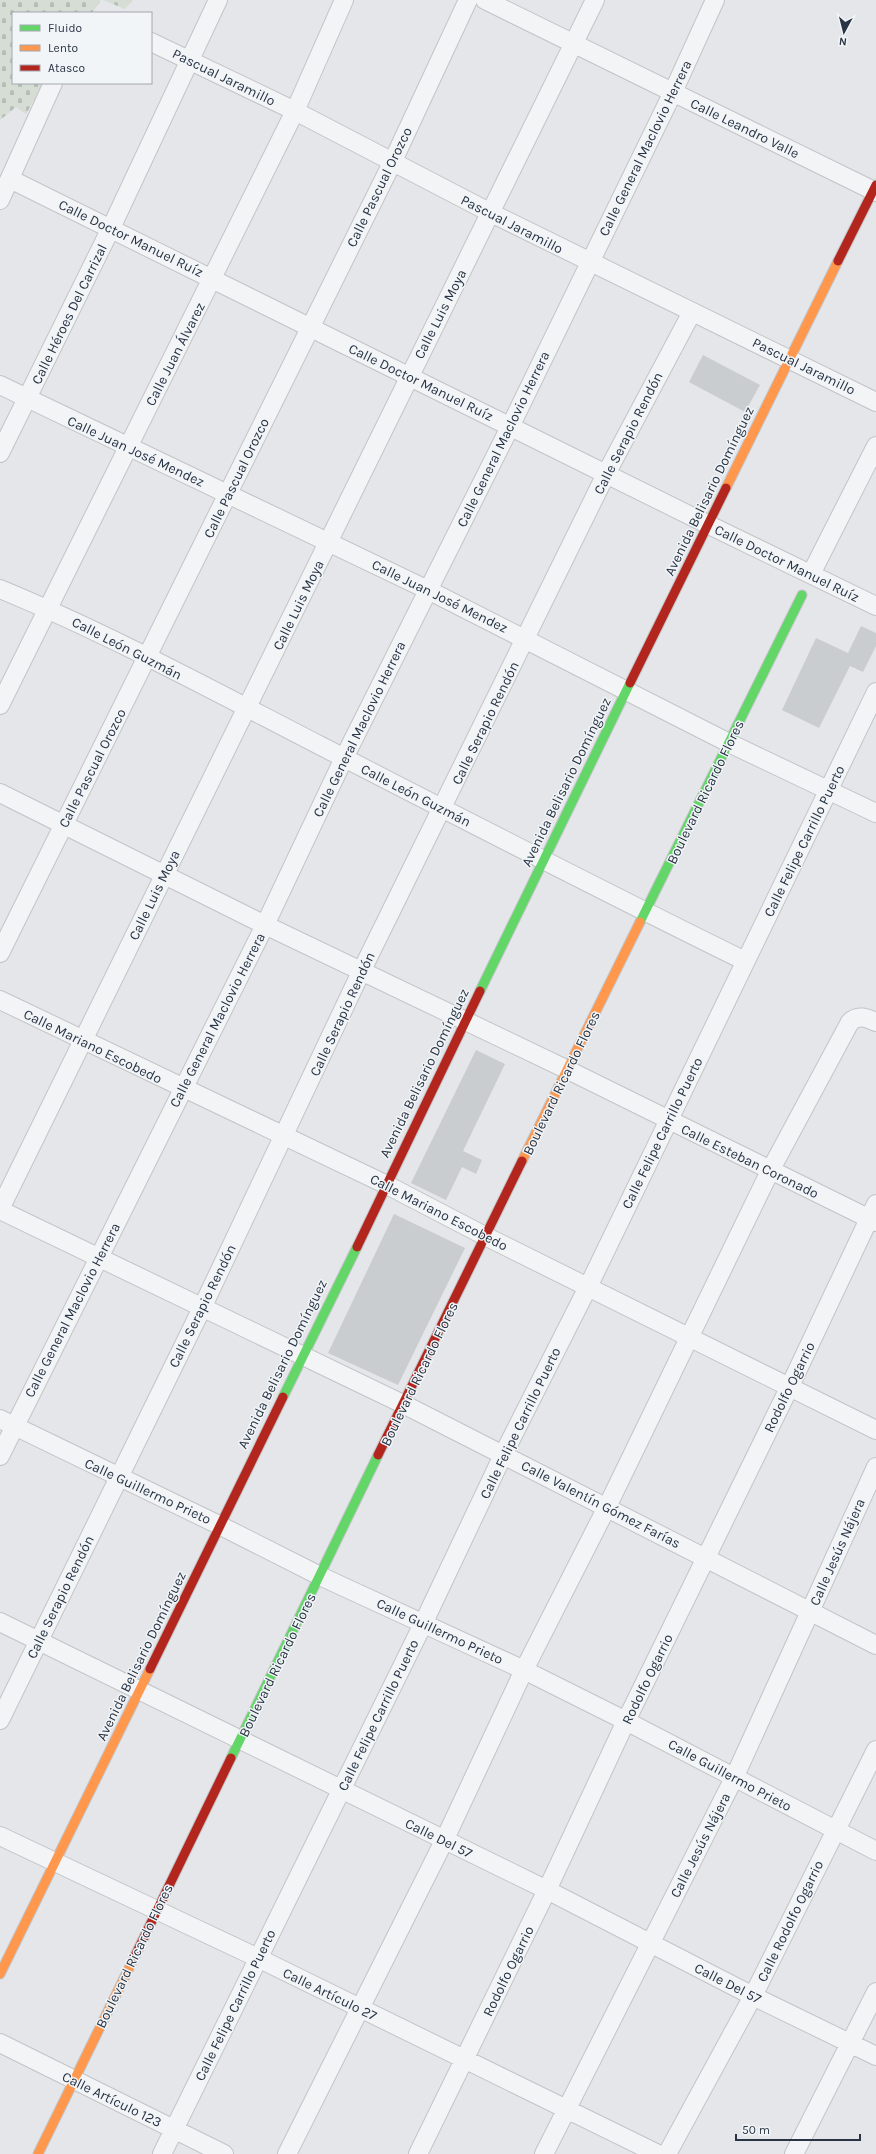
<svg xmlns="http://www.w3.org/2000/svg" width="876" height="2154" viewBox="0 0 876 2154" font-family="Karla,sans-serif">
  <style>
    .cemetery { fill: url(#cemetery-stones) }
    .building { fill: #c9cdd0 }
    .lines { fill: none; stroke-linecap: round; stroke-linejoin: round }
    .street-casing { stroke: #c2c4c7; stroke-width: 20 }
    .fast-casing { stroke: #c2c4c7; stroke-width: 11 }
    .slow-casing { stroke: #c2c4c7; stroke-width: 11 }
    .jam-casing { stroke: #c2c4c7; stroke-width: 11 }
    .street { stroke: #f3f4f6; stroke-width: 18 }
    .fast { stroke: #63d668; stroke-width: 9 }
    .slow { stroke: #ff974d; stroke-width: 9 }
    .jam { stroke: #b3261e; stroke-width: 9 }
    .labels { text-anchor: middle; stroke-width: 3; stroke-linejoin: round; paint-order: stroke }
    .street-label { font-size: 14px; fill: #293444; stroke: #f2f5f8 }
  </style>
  <defs>
    <pattern id="cemetery-stones" width="16" height="16" patternUnits="userSpaceOnUse"><rect width="16" height="16" fill="#d5ddd4"/><path d="M2 7V4a2 2 0 0 1 4 0v3zM10 15v-3a2 2 0 0 1 4 0v3z" fill="#b7beb7"/></pattern>
  </defs>
  <rect width="100%" height="100%" fill="#e4e6e9"/>
  <!-- cemetery -->
  <path class="cemetery" d="M0,0h101l-9,13h-79v70h31l-18,31 -10,-7 -16,13z
    M103,0h30l-8,9z"/>
  <!-- building -->
  <path class="building" d="M703,355l57,30 -15,27 -56,-30z
    M861,626l15,7v13l-13,26 -13,-6 -31,62 -37,-18 34,-72 32,15z
    M476,1050l29,14 -42,87 19,9 -6,14 -14,-7 -16,33 -35,-17z
    M394,1214l71,34 -67,137 -70,-32z"/>
  <g class="lines">
    <!-- street casing -->
    <g class="street-casing">
      <path id="street" d="M485,0l391,192
        M151,42l144,69 196,102 385,189
        M10,179l697,345 169,82
        M0,200l53,-117
        M0,385l428,205 301,153 147,70
        M0,453l111,-225 107,-228
        M811,574l65,-128
        M0,589c109,45 214,102 319,156 142,73 283,146 426,216
        M0,705l295,-594 49,-111
        M0,793l265,132 303,145 308,152
        M0,953l392,-790 76,-163
        M0,1000l387,185 98,51 391,194
        M0,1209l595,-1209
        M0,1210l405,195 471,240
        M0,1419l219,106 101,51 204,94 102,51 250,130
        M0,1456l265,-531 79,-167 166,-331 163,-335 42,-92
        M0,1622l547,268 206,106 123,60
        M0,1720l202,-412 159,-336 245,-498 86,-162
        M0,1836l258,122 400,196
        M0,2043l224,111
        M162,2154l261,-530 80,-169 85,-168 288,-595
        M287,2154l157,-313 80,-171 83,-163 163,-336 80,-149c8,-8 17,-4 26,0
        M418,2154l129,-264 79,-169 164,-335 86,-182
        M544,2154l190,-376 142,-311
        M667,2154l86,-158 123,-246
        M794,2154l82,-162"/>
    </g>
    <!-- fast casing -->
    <g class="fast-casing">
      <path id="fast" d="M640,922l162,-327
        M480,991l150,-308
        M283,1397l74,-150
        M231,1758l147,-303"/>
    </g>
    <!-- slow casing -->
    <g class="slow-casing">
      <path id="slow" d="M726,488l112,-227
        M522,1161l118,-239
        M0,1974l150,-305
        M38,2154l95,-194"/>
    </g>
    <!-- jam casing -->
    <g class="jam-casing">
      <path id="jam" d="M838,261l38,-76
        M630,683l96,-195
        M357,1247l123,-256
        M378,1455l144,-294
        M150,1669l133,-272
        M133,1960l98,-202"/>
    </g>
    <!-- street -->
    <use href="#street" class="street"/>
    <!-- fast -->
    <use href="#fast" class="fast"/>
    <!-- slow -->
    <use href="#slow" class="slow"/>
    <!-- jam -->
    <use href="#jam" class="jam"/>
  </g>
  <g class="labels">
    <!-- street labels -->
    <g class="street-label">
      <text transform="translate(224 77) rotate(26)" y="5">Pascual Jaramillo</text>
      <text transform="translate(745 128) rotate(26)" y="5">Calle Leandro Valle</text>
      <text transform="translate(645 148) rotate(-64)" y="5">Calle General Maclovio Herrera</text>
      <text transform="translate(379 187) rotate(-64)" y="5">Calle Pascual Orozco</text>
      <text transform="translate(512 224) rotate(27)" y="5">Pascual Jaramillo</text>
      <text transform="translate(131 238) rotate(26)" y="5">Calle Doctor Manuel Ruíz</text>
      <text transform="translate(69 314) rotate(-64)" y="5">Calle Héroes Del Carrizal</text>
      <text transform="translate(440 314) rotate(-63)" y="5">Calle Luis Moya</text>
      <text transform="translate(175 354) rotate(-63)" y="5">Calle Juan Álvarez</text>
      <text transform="translate(804 366) rotate(26)" y="5">Pascual Jaramillo</text>
      <text transform="translate(421 382) rotate(26)" y="5">Calle Doctor Manuel Ruíz</text>
      <text transform="translate(628 433) rotate(-63)" y="5">Calle Serapio Rendón</text>
      <text transform="translate(503 439) rotate(-64)" y="5">Calle General Maclovio Herrera</text>
      <text transform="translate(136 451) rotate(25)" y="5">Calle Juan José Mendez</text>
      <text transform="translate(236 478) rotate(-64)" y="5">Calle Pascual Orozco</text>
      <text transform="translate(709 491) rotate(-64)" y="5">Avenida Belisario Domínguez</text>
      <text transform="translate(787 563) rotate(26)" y="5">Calle Doctor Manuel Ruíz</text>
      <text transform="translate(440 596) rotate(26)" y="5">Calle Juan José Mendez</text>
      <text transform="translate(298 605) rotate(-64)" y="5">Calle Luis Moya</text>
      <text transform="translate(127 648) rotate(27)" y="5">Calle León Guzmán</text>
      <text transform="translate(485 723) rotate(-64)" y="5">Calle Serapio Rendón</text>
      <text transform="translate(359 729) rotate(-64)" y="5">Calle General Maclovio Herrera</text>
      <text transform="translate(92 768) rotate(-63)" y="5">Calle Pascual Orozco</text>
      <text transform="translate(566 782) rotate(-64)" y="5">Avenida Belisario Domínguez</text>
      <text transform="translate(705 792) rotate(-64)" y="5">Boulevard Ricardo Flores</text>
      <text transform="translate(416 795) rotate(27)" y="5">Calle León Guzmán</text>
      <text transform="translate(804 841) rotate(-64)" y="5">Calle Felipe Carrillo Puerto</text>
      <text transform="translate(154 895) rotate(-64)" y="5">Calle Luis Moya</text>
      <text transform="translate(342 1014) rotate(-65)" y="5">Calle Serapio Rendón</text>
      <text transform="translate(217 1020) rotate(-63)" y="5">Calle General Maclovio Herrera</text>
      <text transform="translate(93 1046) rotate(26)" y="5">Calle Mariano Escobedo</text>
      <text transform="translate(424 1073) rotate(-64)" y="5">Avenida Belisario Domínguez</text>
      <text transform="translate(561 1083) rotate(-64)" y="5">Boulevard Ricardo Flores</text>
      <text transform="translate(662 1133) rotate(-64)" y="5">Calle Felipe Carrillo Puerto</text>
      <text transform="translate(750 1161) rotate(26)" y="5">Calle Esteban Coronado</text>
      <text transform="translate(439 1212) rotate(27)" y="5">Calle Mariano Escobedo</text>
      <text transform="translate(202 1306) rotate(-64)" y="5">Calle Serapio Rendón</text>
      <text transform="translate(72 1310) rotate(-63)" y="5">Calle General Maclovio Herrera</text>
      <text transform="translate(282 1364) rotate(-64)" y="5">Avenida Belisario Domínguez</text>
      <text transform="translate(419 1374) rotate(-64)" y="5">Boulevard Ricardo Flores</text>
      <text transform="translate(789 1387) rotate(-64)" y="5">Rodolfo Ogarrio</text>
      <text transform="translate(520 1423) rotate(-64)" y="5">Calle Felipe Carrillo Puerto</text>
      <text transform="translate(148 1491) rotate(25)" y="5">Calle Guillermo Prieto</text>
      <text transform="translate(601 1504) rotate(27)" y="5">Calle Valentín Gómez Farías</text>
      <text transform="translate(837 1552) rotate(-66)" y="5">Calle Jesús Nájera</text>
      <text transform="translate(60 1597) rotate(-64)" y="5">Calle Serapio Rendón</text>
      <text transform="translate(440 1631) rotate(25)" y="5">Calle Guillermo Prieto</text>
      <text transform="translate(141 1656) rotate(-64)" y="5">Avenida Belisario Domínguez</text>
      <text transform="translate(277 1665) rotate(-64)" y="5">Boulevard Ricardo Flores</text>
      <text transform="translate(647 1679) rotate(-64)" y="5">Rodolfo Ogarrio</text>
      <text transform="translate(378 1715) rotate(-64)" y="5">Calle Felipe Carrillo Puerto</text>
      <text transform="translate(730 1775) rotate(28)" y="5">Calle Guillermo Prieto</text>
      <text transform="translate(439 1838) rotate(26)" y="5">Calle Del 57</text>
      <text transform="translate(700 1845) rotate(-63)" y="5">Calle Jesús Nájera</text>
      <text transform="translate(790 1921) rotate(-64)" y="5">Calle Rodolfo Ogarrio</text>
      <text transform="translate(134 1956) rotate(-64)" y="5">Boulevard Ricardo Flores</text>
      <text transform="translate(508 1971) rotate(-64)" y="5">Rodolfo Ogarrio</text>
      <text transform="translate(728 1983) rotate(27)" y="5">Calle Del 57</text>
      <text transform="translate(330 1994) rotate(26)" y="5">Calle Artículo 27</text>
      <text transform="translate(235 2005) rotate(-64)" y="5">Calle Felipe Carrillo Puerto</text>
      <text transform="translate(112 2099) rotate(26)" y="5">Calle Artículo 123</text>
    </g>
  </g>
  <!-- legend -->
  <rect x="12" y="12" width="140" height="72" fill="#f2f5f8" stroke="#a2a8b0"/>
  <rect x="20" y="25" width="20" height="6" fill="#63d668" stroke="#a2a8b0"/>
  <text x="48" y="32" font-size="12" fill="#293444">Fluido</text>
  <rect x="20" y="45" width="20" height="6" fill="#ff974d" stroke="#a2a8b0"/>
  <text x="48" y="52" font-size="12" fill="#293444">Lento</text>
  <rect x="20" y="65" width="20" height="6" fill="#b3261e" stroke="#a2a8b0"/>
  <text x="48" y="72" font-size="12" fill="#293444">Atasco</text>
  <!-- north arrow -->
  <g transform="translate(844 32) rotate(187)" stroke="#f2f5f8" stroke-width="3" paint-order="stroke">
  <path d="M0-3L7 15L0 10L-7 15Z" fill="#293444"/>
  <text y="-6" font-size="11" font-weight="bold" text-anchor="middle" fill="#293444">N</text>
  </g>
  <!-- scale -->
  <path d="M736 2134v6h124v-6" fill="none" stroke="#293444" stroke-width="2"/>
  <text x="742" y="2134" font-size="12" fill="#293444" stroke="#f2f5f8" stroke-width="3" paint-order="stroke">50 m</text>
</svg>
